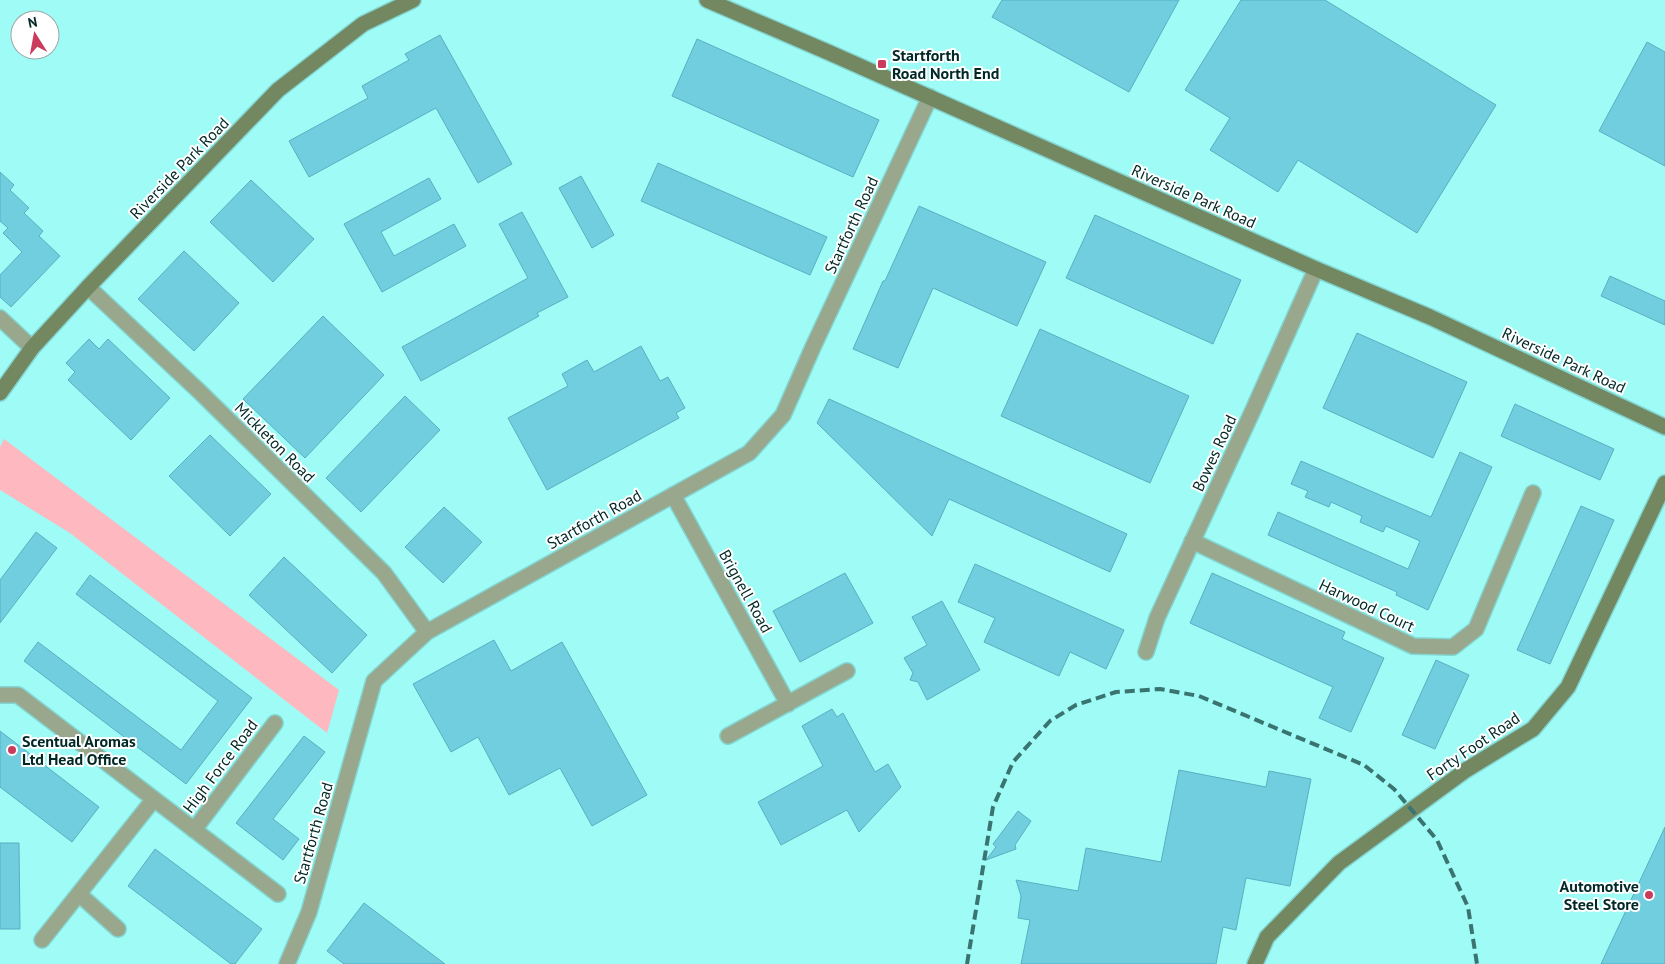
<svg xmlns="http://www.w3.org/2000/svg" width="1665" height="964" viewBox="0 0 1665 964" font-family="'PT Sans',sans-serif">
  <style>
    .green { fill: #fdb8c0 }
    .building { fill: #71cedf; stroke: #57b0c0 }
    .lines { fill: none; stroke-linecap: round; stroke-linejoin: round }
    .street-casing { stroke: #82d5d0; stroke-width: 18 }
    .secondary-casing { stroke: #82d5d0; stroke-width: 18 }
    .street { stroke: #99a78d; stroke-width: 15 }
    .secondary { stroke: #738861; stroke-width: 15 }
    .rail { stroke: #397471; stroke-width: 4; stroke-dasharray: 10 5; stroke-linecap: butt }
    .poi-dot { fill: #ca3b5d; stroke: #fff; stroke-width: 2 }
    .labels { text-anchor: middle; stroke-width: 4; stroke-linejoin: round; paint-order: stroke }
    .poi-label { font-size: 16px; font-weight: bold; fill: #002826; stroke: #fff; text-anchor: start }
    .street-label { font-size: 16px; fill: #002826; stroke: #fff }
  </style>
  <rect width="100%" height="100%" fill="#9ffbf5"/>
  <!-- green -->
  <path class="green" d="M4,439l335,251 -12,43 -257,-200 -70,-43v-43z"/>
  <!-- building -->
  <path class="building" d="M1002,0h177l-50,92 -137,-75z
    M1241,0h84l171,105 -79,128 -119,-73 -20,32 -68,-42 20,-32 -45,-28z
    M440,35l72,129 -34,19 -42,-75 -127,69 -20,-36 79,-43 -6,-12 47,-26 -4,-6z
    M697,39l182,81 -26,57 -181,-81z
    M1647,42l18,10v114l-66,-35z
    M658,163l169,74 -17,38 -169,-74z
    M0,172l14,13 -4,5 19,18 -5,5 19,18 -4,5 21,20 -49,51 -11,-10v-22l22,-23 -19,-19 5,-5 -8,-7z
    M581,176l33,59 -22,13 -33,-60z
    M429,178l12,21 -60,33 13,24 60,-32 12,22 -84,46 -38,-68z
    M251,180l63,59 -41,43 -63,-60z
    M919,206l127,56 -29,64 -84,-38 -35,80 -45,-19 30,-68h2z
    M522,212l46,85 -31,16 2,3 -118,65 -19,-34 126,-69 -29,-54z
    M1095,215l146,65 -28,64 -147,-66z
    M184,251l55,52 -45,48 -56,-52z
    M1610,276l55,25v24l-64,-29z
    M323,316l61,59 -79,83 -62,-59z
    M1040,329l149,67 -39,87 -149,-67z
    M1357,333l110,49 -34,76 -110,-50z
    M89,339l10,10 9,-10 62,59 -39,42 -63,-60 7,-8 -9,-9z
    M641,346l19,35 8,-4 17,31 -9,5 3,5 -132,72 -39,-72 60,-32 -6,-12 25,-14 7,12z
    M405,396l35,34 -79,82 -35,-34z
    M829,399l298,135 -17,38 -161,-73 -17,37 -115,-113z
    M1515,404l99,45 -14,31 -99,-44z
    M210,435l61,59 -41,42 -61,-60z
    M1460,452l32,15 -64,143 -32,-15 1,-3 -129,-57 10,-23 130,57 12,-28 -34,-15 -3,6 -23,-10 2,-6 -31,-14 -2,5 -24,-10 3,-6 -17,-7 10,-23 130,56z
    M1581,506l33,14 -64,144 -33,-14z
    M444,507l38,35 -39,41 -38,-36z
    M36,532l21,16 -57,75v-43z
    M284,557l83,78 -35,38 -83,-78z
    M975,564l149,66 -18,39 -36,-17 -11,24 -75,-34 11,-24 -37,-16z
    M845,573l28,50 -73,39 -27,-51z
    M1212,573l133,59 -3,7 42,19 -33,74 -32,-14 14,-31 -143,-64z
    M90,575l162,123 -66,86 -162,-123 14,-19 143,108 37,-49 -142,-107z
    M942,601l38,69 -53,30 -9,-18 -8,-2 3,-7 -9,-15 23,-13 -15,-28z
    M494,640l17,31 51,-29 85,153 -55,31 -32,-58 -51,27 -31,-58 -27,15 -38,-68z
    M1436,660l33,15 -34,74 -33,-14z
    M832,709l5,8 6,-4 32,59 13,-8 13,23 -42,45 -12,-22 -66,35 -23,-43 65,-36 -21,-40z
    M0,731l99,76 -27,35 -72,-55z
    M304,736l21,16 -52,67 26,20 -16,21 -47,-37z
    M1179,770l87,17 3,-16 42,8 -21,107 -44,-8 -10,52 -13,-3 -7,37h-195l9,-44 -12,-2 3,-22 -5,-16 62,11 8,-43 75,14z
    M1018,811l13,10 -16,24 1,4 -30,11 10,-13 -3,-3z
    M1665,827v137h-64z
    M0,843h19l1,86h-20z
    M155,849l107,80 -27,35h-4l-103,-78z
    M364,903l81,61h-101l-17,-13z"/>
  <g class="lines">
    <!-- street casing -->
    <g class="street-casing">
      <path id="street" d="M88,287l113,106 183,180 43,59
        M0,318l32,30
        M673,495l115,209
        M1192,541l221,105 40,1 23,-18 57,-136
        M1146,652l11,-34 97,-210 62,-139
        M0,695h18l260,199
        M728,736l119,-65
        M194,830l81,-107
        M79,894l39,35
        M42,940l112,-141
        M287,964l22,-52 65,-231 53,-49 322,-179 34,-38 30,-68 117,-250"/>
    </g>
    <!-- secondary casing -->
    <g class="secondary-casing">
      <path id="secondary" d="M707,0l123,53 486,216 114,48 235,110
        M0,393l32,-45 56,-61 190,-197 85,-66 50,-24
        M1255,964l12,-27 72,-74 127,-93 67,-41 35,-42 97,-204"/>
    </g>
    <!-- street -->
    <use href="#street" class="street"/>
    <!-- secondary -->
    <use href="#secondary" class="secondary"/>
    <!-- rail -->
    <path class="rail" d="M967,964l26,-157 20,-45 37,-41 26,-16 40,-13 44,-3 39,7 165,69 30,24 43,51 31,67 9,57"/>
  </g>
  <!-- markers -->
  <g class="poi-dot">
    <rect x="877" y="59" width="10" height="10" rx="2.5"/>
    <circle cx="12" cy="750" r="5"/>
    <circle cx="1649" cy="895" r="5"/>
  </g>
  <g class="labels">
    <!-- poi labels -->
    <g class="poi-label">
      <text x="892" y="61">Startforth<tspan x="892" dy="18">Road North End</tspan></text>
      <text x="22" y="747">Scentual Aromas<tspan x="22" dy="18">Ltd Head Office</tspan></text>
      <text x="1639" y="892" text-anchor="end">Automotive<tspan x="1639" dy="18">Steel Store</tspan></text>
    </g>
    <!-- street labels -->
    <g class="street-label">
      <text transform="translate(179 168) rotate(-46)" y="6">Riverside Park Road</text>
      <text transform="translate(1194 196) rotate(24)" y="6">Riverside Park Road</text>
      <text transform="translate(851 225) rotate(-65)" y="6">Startforth Road</text>
      <text transform="translate(1564 360) rotate(25)" y="6">Riverside Park Road</text>
      <text transform="translate(275 442) rotate(45)" y="6">Mickleton Road</text>
      <text transform="translate(1214 453) rotate(-65)" y="6">Bowes Road</text>
      <text transform="translate(594 519) rotate(-29)" y="6">Startforth Road</text>
      <text transform="translate(746 591) rotate(61)" y="6">Brignell Road</text>
      <text transform="translate(1367 605) rotate(25)" y="6">Harwood Court</text>
      <text transform="translate(1473 746) rotate(-34)" y="6">Forty Foot Road</text>
      <text transform="translate(220 766) rotate(-53)" y="6">High Force Road</text>
      <text transform="translate(313 833) rotate(-74)" y="6">Startforth Road</text>
    </g>
  </g>
  <!-- north arrow -->
  <g transform="translate(35 35) rotate(349)"><circle r="24" fill="#ffffff" stroke="#99a9a8"/>
  <path d="M0-4L9 19L0 12L-9 19Z" fill="#ca3b5d"/>
  <text y="-8" font-size="14" font-weight="bold" text-anchor="middle" fill="#002826">N</text>
  </g>
</svg>
